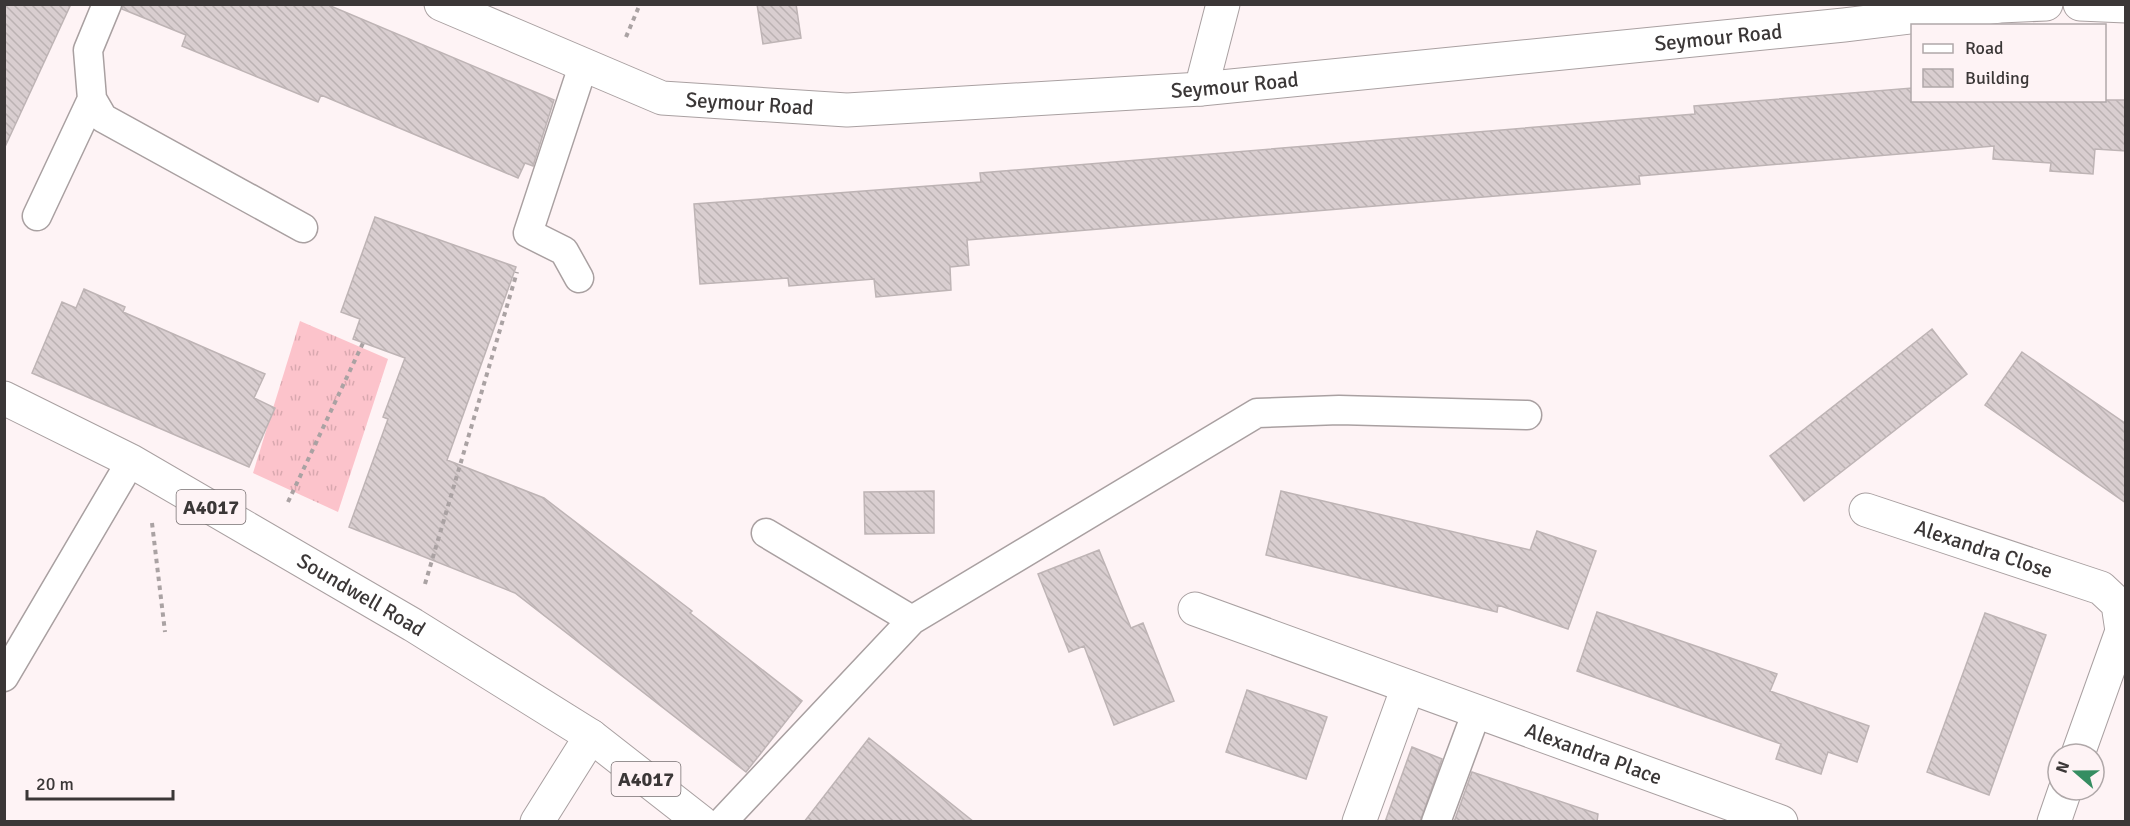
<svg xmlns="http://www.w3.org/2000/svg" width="2130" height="826" viewBox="0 0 2130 826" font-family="Signika,sans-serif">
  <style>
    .grass { fill: url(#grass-tufts) }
    .building { fill: url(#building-back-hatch); stroke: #beb4b5; stroke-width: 1.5 }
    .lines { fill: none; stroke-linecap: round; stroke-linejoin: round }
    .lane-casing { stroke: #a9a0a1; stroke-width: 31 }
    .street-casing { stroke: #a9a0a1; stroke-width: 35 }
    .primary-casing { stroke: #a9a0a1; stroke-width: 35 }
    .path { stroke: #aaa2a3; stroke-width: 4; stroke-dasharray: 4.5 4.5; stroke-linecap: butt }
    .lane { stroke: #fff; stroke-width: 28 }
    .street { stroke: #fff; stroke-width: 33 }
    .primary { stroke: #fff; stroke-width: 33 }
    .labels { text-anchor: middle; stroke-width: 6; stroke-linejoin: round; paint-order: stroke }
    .shield { fill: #fef3f5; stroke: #766f70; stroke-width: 1.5 }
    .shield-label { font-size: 20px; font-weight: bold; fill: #3b3737 }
    .street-label { font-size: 21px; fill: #3b3737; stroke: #fef3f5 }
  </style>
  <defs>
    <pattern id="grass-tufts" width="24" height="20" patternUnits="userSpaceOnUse" patternTransform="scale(1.5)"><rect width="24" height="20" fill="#fcc3cb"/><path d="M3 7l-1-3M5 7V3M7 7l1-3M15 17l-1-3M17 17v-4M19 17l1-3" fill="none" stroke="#d9a8af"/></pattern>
    <pattern id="building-back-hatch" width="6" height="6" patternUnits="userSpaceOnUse" patternTransform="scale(1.5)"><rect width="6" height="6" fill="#d9ced0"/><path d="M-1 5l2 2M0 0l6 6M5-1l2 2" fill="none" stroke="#bbb2b3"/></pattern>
  </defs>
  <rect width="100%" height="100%" fill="#fef3f5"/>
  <!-- grass -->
  <path class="grass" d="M300,321l88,38 -50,153 -85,-39z"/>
  <!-- building -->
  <path class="building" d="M4,4h67l-67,145z
    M123,4h203l228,96 -21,66 -8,-3 -7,15 -197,-83 -3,7 -136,-56 4,-11 -64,-26z
    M757,4h39l5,34 -38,6z
    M1912,88v12h214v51l-31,-2 -2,25 -43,-3 1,-8 -58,-4 1,-13 -355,30 1,8 -673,56 2,25 -19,2 1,23 -75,7 -2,-18 -85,7 -1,-8 -88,6 -6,-80 287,-22 -1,-9 715,-59 -1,-8z
    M375,217l141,50 -69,193 97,38 148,113 -2,2 112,88 -56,71 -231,-179 -166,-66 39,-108 -5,-2 22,-59 -52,-19 7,-20 -19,-7z
    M84,289l41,18 -2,5 142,62 -11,24 21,10 -26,59 -217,-94 30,-71 14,6z
    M1932,329l35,45 -163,127 -34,-45z
    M2022,352l104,72v79l-141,-98z
    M934,491v42l-69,1 -1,-42z
    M1281,491l249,59 7,-19 59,20 -28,78 -70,-24 -1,7 -231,-57z
    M1099,550l32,78 12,-5 31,78 -60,24 -30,-79 -15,6 -31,-78z
    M1597,612l180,62 -7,17 99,35 -12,36 -29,-10 -7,22 -45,-15 5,-15 -204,-73z
    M1985,613l61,22 -57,160 -62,-23z
    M1247,690l80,27 -21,62 -80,-27z
    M869,738l39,31 66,53h-170z
    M1412,747l30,12 -22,63h-35z
    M1472,772l126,42 -1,8h-143z"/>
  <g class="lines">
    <!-- lane casing -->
    <g class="lane-casing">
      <path id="lane" d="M92,99l11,19 200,110
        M37,216l55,-117 -4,-49 19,-46
        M579,278l-15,-27 -36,-18 55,-167
        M766,533l146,87
        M4,677l127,-216
        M722,822l190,-202 345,-207 82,-3 188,5
        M1436,822l41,-111"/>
    </g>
    <!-- street casing -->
    <g class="street-casing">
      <g id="street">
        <path id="s1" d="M441,4l221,94 185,12 354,-21 643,-64 156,-19 46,-2"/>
        <path d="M2080,4l46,2"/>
        <path d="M1201,89l22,-85"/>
        <path id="s2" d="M1866,510l235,78 17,16 4,27 -44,123"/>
        <path id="s3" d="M1195,609l586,213"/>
        <path d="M537,822l54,-86"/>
        <path d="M1359,822l49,-135"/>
        <path d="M2054,822l11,-32"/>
      </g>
    </g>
    <!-- primary casing -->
    <g class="primary-casing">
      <g id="primary">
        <path id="s4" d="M4,398l127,63 282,164 178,111 110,86"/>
      </g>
    </g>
    <!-- path -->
    <path class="path" d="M626,37l14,-33
      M288,502l75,-159
      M152,523l13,109
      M425,584l92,-312"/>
    <!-- lane -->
    <use href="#lane" class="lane"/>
    <!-- street -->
    <use href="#street" class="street"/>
    <!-- primary -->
    <use href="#primary" class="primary"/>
  </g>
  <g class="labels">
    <!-- shield labels -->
    <g class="shield">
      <rect x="176.5" y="490" width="69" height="34" rx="4.5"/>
      <rect x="611.5" y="762" width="69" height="34" rx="4.5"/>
    </g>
    <g class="shield-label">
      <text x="211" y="514">A4017</text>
      <text x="646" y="786">A4017</text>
    </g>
    <!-- street labels -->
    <g class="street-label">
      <text dy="7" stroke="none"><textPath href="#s1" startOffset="1300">Seymour Road</textPath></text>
      <text dy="7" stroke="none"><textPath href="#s1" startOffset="814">Seymour Road</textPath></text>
      <text dy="7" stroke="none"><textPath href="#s1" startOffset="328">Seymour Road</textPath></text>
      <text dy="7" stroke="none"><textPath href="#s2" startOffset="124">Alexandra Close</textPath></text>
      <text dy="7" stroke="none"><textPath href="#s4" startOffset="408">Soundwell Road</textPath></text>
      <text dy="7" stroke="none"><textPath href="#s3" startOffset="424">Alexandra Place</textPath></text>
    </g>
  </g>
  <!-- border -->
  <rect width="2130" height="826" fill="none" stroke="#3b3737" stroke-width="12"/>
  <!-- legend -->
  <rect x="1911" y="24" width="195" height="78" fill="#fef3f5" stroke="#b0a8a9" stroke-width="1.5"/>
  <rect x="1923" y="44" width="30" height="9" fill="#ffffff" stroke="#b0a8a9" stroke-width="1.5"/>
  <text x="1965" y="54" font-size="18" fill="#3b3737">Road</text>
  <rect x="1923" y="69" width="30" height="18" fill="url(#building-back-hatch)" stroke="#b0a8a9" stroke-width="1.5"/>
  <text x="1965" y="84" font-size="18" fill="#3b3737">Building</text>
  <!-- north arrow -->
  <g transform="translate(2076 772) rotate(290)"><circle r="28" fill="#fef3f5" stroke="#b0a8a9" stroke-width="1.5"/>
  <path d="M0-4.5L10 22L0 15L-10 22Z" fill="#358d61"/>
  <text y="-9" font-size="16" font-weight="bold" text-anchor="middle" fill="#3b3737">N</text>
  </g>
  <!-- scale -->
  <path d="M27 790v9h146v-9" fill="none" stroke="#3b3737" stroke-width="3"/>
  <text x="36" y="790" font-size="18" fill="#3b3737" stroke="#fef3f5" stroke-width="4.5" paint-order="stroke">20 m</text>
</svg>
